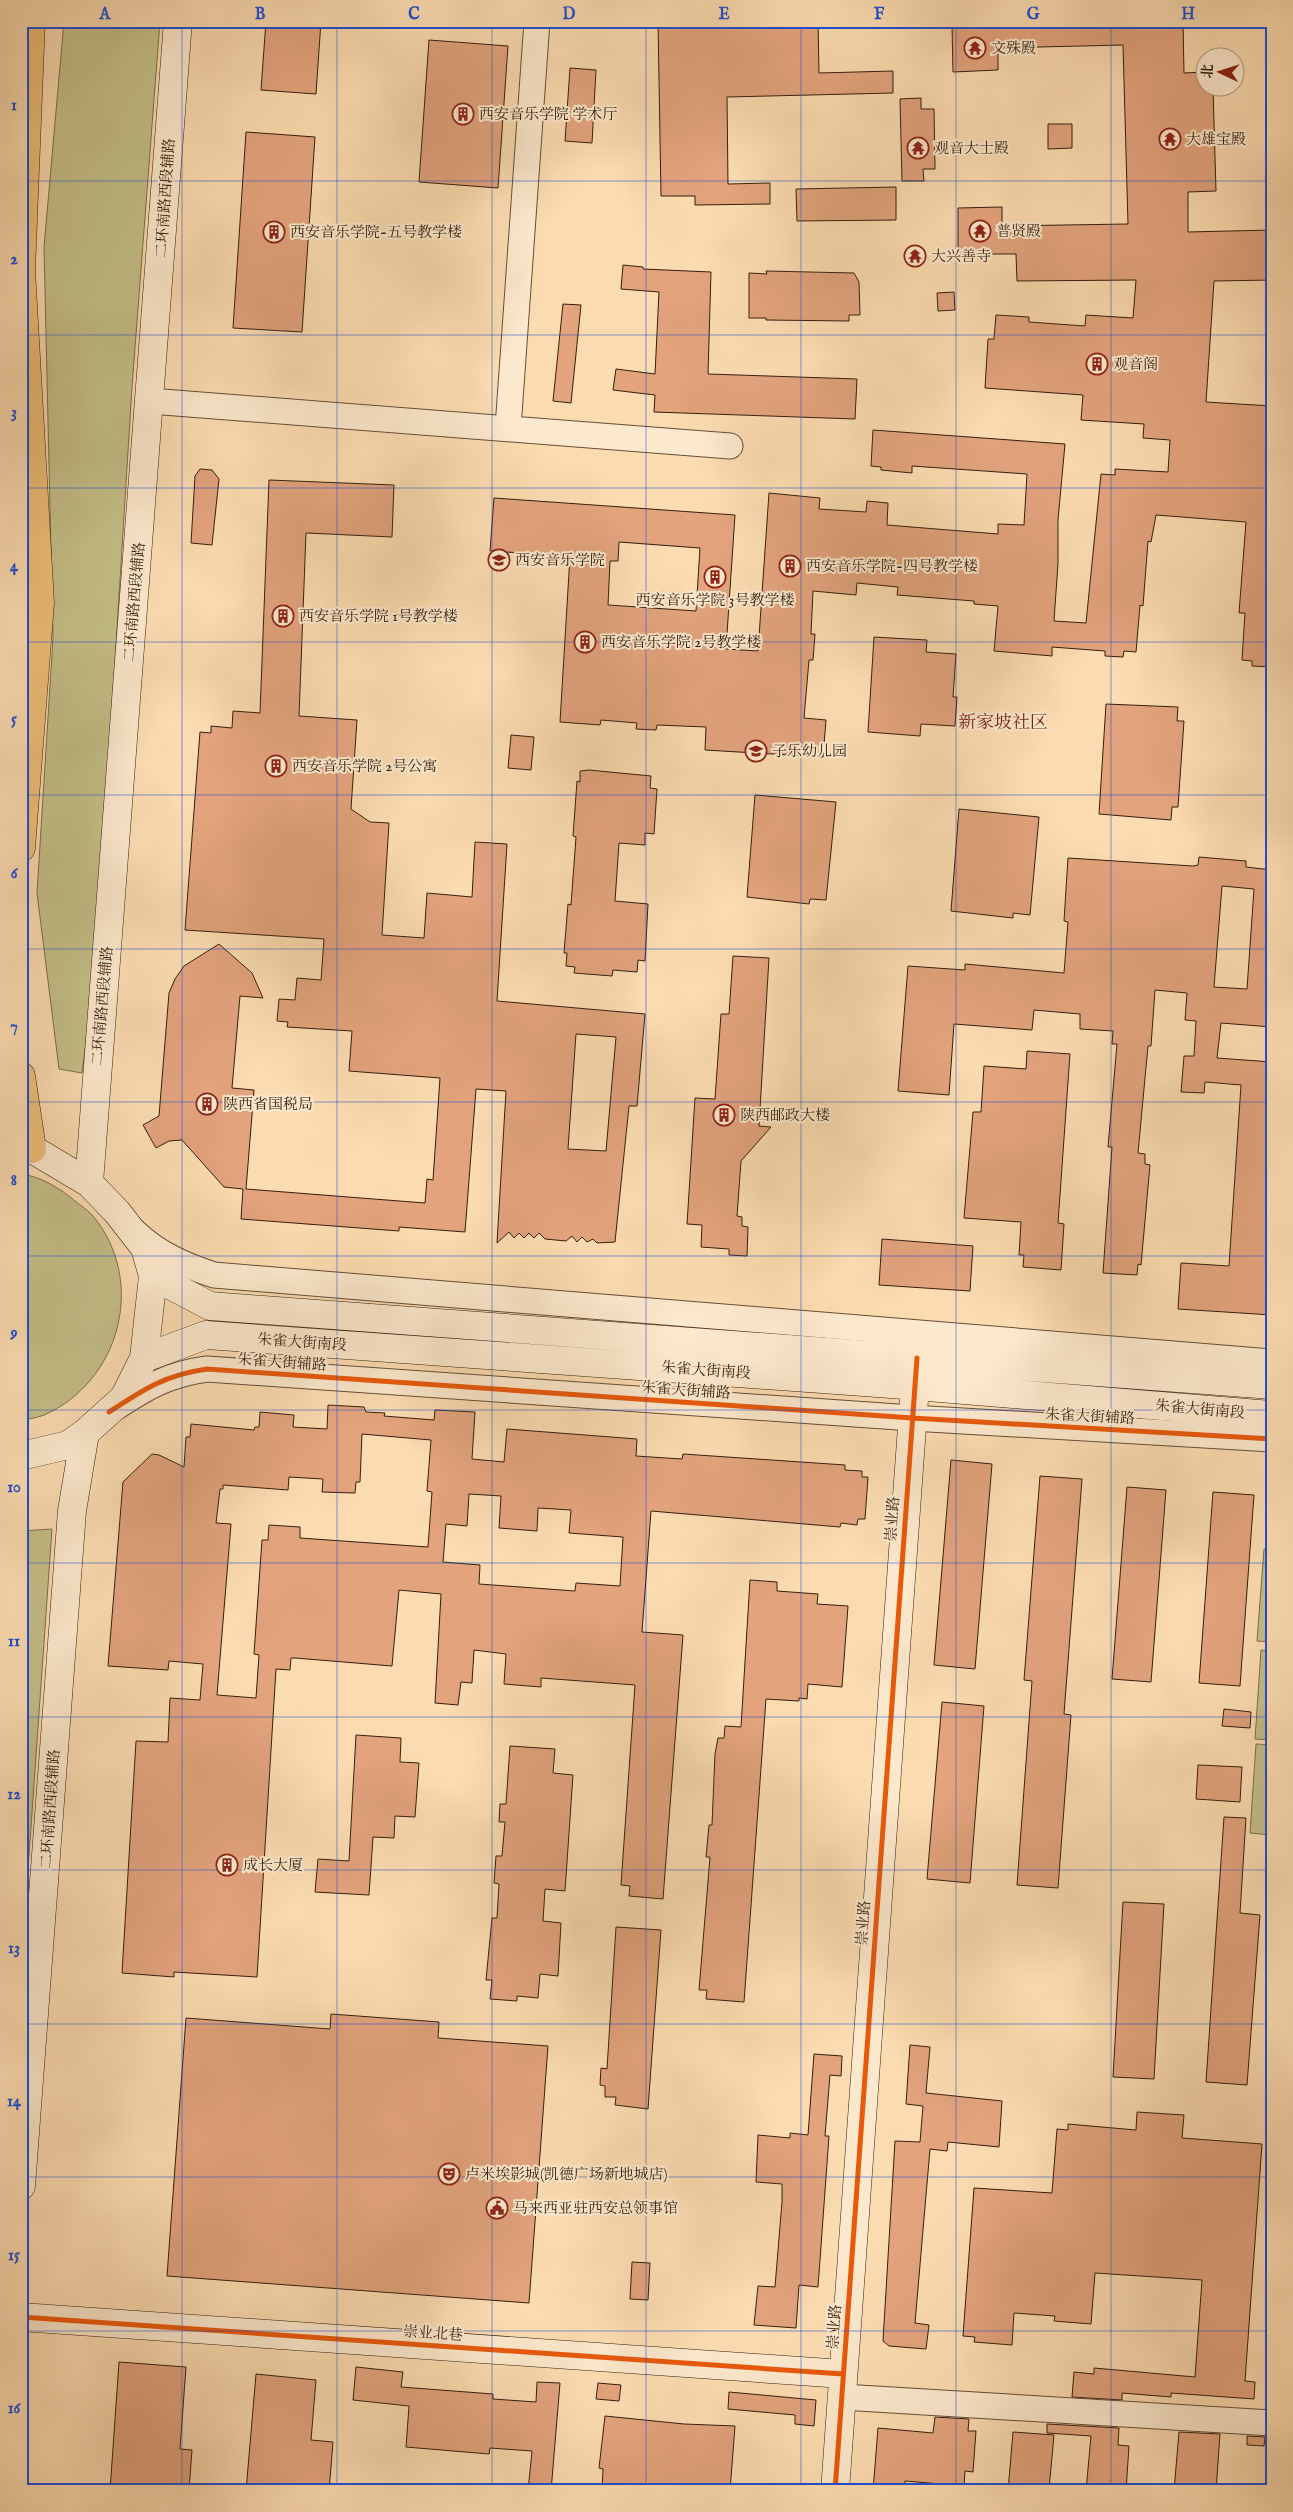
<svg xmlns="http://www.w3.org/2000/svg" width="1293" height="2512" viewBox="0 0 1293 2512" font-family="'IM FELL English','Noto Serif SC',serif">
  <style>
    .green { fill: #c4be87; stroke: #7c6e4a }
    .building { fill: #e2a37d; stroke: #341f0d; fill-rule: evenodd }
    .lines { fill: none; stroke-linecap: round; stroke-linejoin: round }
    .street-casing { stroke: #664e36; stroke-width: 27 }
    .secondary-casing { stroke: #341f0d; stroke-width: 29 }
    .highway-casing { stroke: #341f0d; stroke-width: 29 }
    .street { stroke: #fce8cc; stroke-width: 25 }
    .secondary { stroke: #fce8cc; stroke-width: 28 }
    .highway { stroke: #eebe78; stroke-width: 28 }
    .cycleway-casing { stroke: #fce8cc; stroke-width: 8 }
    .cycleway { stroke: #e8590c; stroke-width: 5 }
    .grid { fill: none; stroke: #1d4ed8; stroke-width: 1; stroke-opacity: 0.55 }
    .labels { text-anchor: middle; stroke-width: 4; stroke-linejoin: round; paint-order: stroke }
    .poi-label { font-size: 15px; fill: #341f0d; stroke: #fce8cc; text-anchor: start }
    .street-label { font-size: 15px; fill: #341f0d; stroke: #fce8cc }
    .quarter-label { font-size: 18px; fill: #7a1f14; stroke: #fce8cc }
    .neatline { fill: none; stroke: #1d4ed8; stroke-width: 2 }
    .grid-label { font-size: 16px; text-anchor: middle; font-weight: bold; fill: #1d4ed8 }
  </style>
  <rect width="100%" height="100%" fill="#fbdbb0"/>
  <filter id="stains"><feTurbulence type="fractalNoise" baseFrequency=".004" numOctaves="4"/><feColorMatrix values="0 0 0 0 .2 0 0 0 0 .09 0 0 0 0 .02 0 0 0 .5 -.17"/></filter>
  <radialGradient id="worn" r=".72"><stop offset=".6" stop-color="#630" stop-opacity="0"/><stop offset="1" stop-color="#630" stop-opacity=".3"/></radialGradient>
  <!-- green -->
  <path class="green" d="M64,21h96l-28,366 -36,580 -14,106 -23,-4 -22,-176 16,-255 -9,-391z
    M21,1174c19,2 40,15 54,27 6,5 13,9 18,15 54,65 27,166 -49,199 -7,3 -16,4 -23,5z
    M52,1529l-31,440v-438z
    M1264,1549h8v93l-15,-1z
    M1261,1650l11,1v89l-17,-1z
    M1256,1744l16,1v90l-22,-2z"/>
  <!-- building -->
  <path class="building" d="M266,21h55l-5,73 -55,-4z
    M658,21h160l1,52 74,-2v22l-166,4 1,87 42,-1v21l-75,1v-9h-34z
    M1013,21h170l1,52 22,-1v16h7l3,103 -28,1v40l84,-2v50l-58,1 -8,121 66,4v261l-20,-1v-5l-10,-1 3,-47h-6l7,-91 -90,-7 -5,27 -3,-1 -5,65 -3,-1 -4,47 -12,-1 -1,6 -18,-1v-5l-53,-4v9l-58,-5 4,-45 -24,-2v-3l-77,-6 1,-8 -41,-4 -1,12 -43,-4 -2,43h4l-2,26h-4l-5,58 22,2 -3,37 -118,-7 1,-23 -49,-2 -1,5 -20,-1 1,-6 -36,-3 -1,5 -40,-3 10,-166 -80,-5 4,-53 241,17 -9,134 32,2 11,-158 51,5 -1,11 47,3 1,-11 21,2 -1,22 111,9v-10l26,1 3,-51 -115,-8v7l-31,-3v-3l-10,-1 2,-36 192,14 -7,76v43l-4,58 32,2 15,-149 14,1v-6l53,3 2,-32 -27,-2 1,-14 -63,-4 2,-25 -98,-7 3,-49h6l2,-24 33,2v5l56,4 1,-11 47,3 3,-38 -119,1 -1,-27h-58v-46l44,-1v19l126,-2 -5,-179 -125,3v22l-45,2 -1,-46 61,-2zM619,542l81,6 -4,63 -88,-6 2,-44h8z
    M429,40l79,6 -10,142 -79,-6z
    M570,68l26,2 -4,73 -27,-2z
    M921,98v11h13l1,60h-12l1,12h-22l-2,-82z
    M1048,124h24v24l-24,1z
    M246,132l69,5 -13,195 -69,-4z
    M896,187v33l-99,1 -1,-32z
    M623,265l20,2v2l68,3 -3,102 149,5 -2,40 -201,-7 1,-17 -42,-5 3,-21 39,5 4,-82 -38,-3z
    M766,271l88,2 5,9 1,33h-11v6l-83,-1v-2h-17v-45l18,1z
    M954,292l1,18 -17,1 -1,-18z
    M563,304l18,1 -10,98 -18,-2z
    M200,469l12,1 7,9 -7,66 -21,-2 4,-67z
    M269,480l125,5 -2,52 -86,-4 -7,183 58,4 -6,89 19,13 19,1 -7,112 42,3 3,-45 45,4 3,-55 32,2 -10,157 148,13 -8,92h-8l-14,136 -18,1 -4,-4 -6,3 -5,-5 -5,5 -5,-6 -6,5 -21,-2 -6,-6 -5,5 -5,-5 -5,5 -5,-5 -5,5 -5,-6 -12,11 9,-152 -30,-2 -11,143 -66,-5v4l-158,-12 2,-30 -19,-2 -42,-47 -13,1 -13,7 -13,-23 16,-9 10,-123 6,-14 9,-13 35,-22 33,29 11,25 -23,-2 -8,92 22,2 -8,99 179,14 2,-24 6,1 7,-102 -91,-7 3,-40 -65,-4 1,-5 -11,-1 2,-22 16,1 2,-22 24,2 3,-41 -139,-9 15,-198 11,1v-7l21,2 1,-17 27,2zM576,1034l40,3 -10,114 -38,-2z
    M874,637l53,3 -1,12 30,2 -3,43h4l-2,29 -34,-2 -1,12 -52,-4z
    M1106,704l72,3 -1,14h7l-6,86h-6l-1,13 -72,-6z
    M511,735l23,2 -3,33 -23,-2z
    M589,770l62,6 -1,12 7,1 -3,45 -9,-1v12l-26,-2 -4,58 33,3 -3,57 -7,-1 -1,12 -24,-2 -1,6 -38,-3 1,-6 -9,-1 1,-13h-3l4,-49 3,1 5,-68 -3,-1 4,-55 3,1v-11z
    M755,795l81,7 -10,98 -16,-1 -1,5 -62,-7z
    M959,809l80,8 -9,98 -17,-2v5l-62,-7z
    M1199,857l47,4v6l26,3v157l-51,-4 -4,35 55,4v253l-94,-6 3,-46 48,3 12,-181 -36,-3 -1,11 -23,-1 3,-36h10l2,-35 -11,-1 2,-27 -32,-3 -4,56h-3l-10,107 7,1v10l5,1 -9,100 -3,-1 -1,11 -34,-2 9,-126h-4l9,-103h-5l1,-13 -33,-2v-15l-46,-4 -2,20 -78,-6 -5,71 -51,-4 10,-125 57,4v-6l99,9 4,-51 -4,-1 4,-63 125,8 5,-1zM1222,886l32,3 -7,100 -33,-2z
    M733,956l36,2 -10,168 12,1 -30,34 -4,55 5,1v9l6,1 -1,29 -18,-1v-6l-28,-2 1,-22 -15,-1 8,-126 20,1 6,-85h8z
    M1027,1051l43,3 -12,169 6,1 -3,46 -38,-3 1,-12h-5l2,-33 -57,-4 9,-106h8l3,-46 42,3z
    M882,1239l91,7 -3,45 -91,-6z
    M328,1405l36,2 2,5 19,1 -1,3 50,4 1,-10 40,2 -3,47 32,3 3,-33 130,10 -1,17 46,3 1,-5 162,11v5l17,1v6h6l-3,42h-7l-1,6 -16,-2 -1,4 -189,-16 -9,121 41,3 -20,264 -34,-3 1,-10 -9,-1 14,-200 -94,-7v9l-37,-3 2,-30 -32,-4 -2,33 -11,-1 -3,23 -23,-2 6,-109 -42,-4 -7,76 -97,-8h-4l-1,12 -14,-1 -19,308 -83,-5v5l-52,-4 14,-232 32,1 2,-44 30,2 3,-36 -34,-3 -1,9 -60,-4 15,-184 29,-28 7,1 25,12 2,-30h4l1,-13 63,6 1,-3h4l1,-15 34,3 -1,12 34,2zM362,1434l69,6 -4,51 5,1 -4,55 -128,-9v-11l-31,-2 -1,15h-6l-8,114 5,1 -3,43 -39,-3 14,-171 -15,-1 4,-34h3v-4l65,5 1,-13 34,2 -1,13 33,1 1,-11h4zM469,1494l32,2 -2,32 38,3 1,-23 33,2 -2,23 54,4 -3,49 -44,-3 -1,8 -96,-7 1,-19 -37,-3 3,-38 21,2z
    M951,1460l41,4 -17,205 -41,-4z
    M1040,1476l42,3 -18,235 7,1 -13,173 -41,-3 15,-204 -8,-1z
    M1127,1487l39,3 -15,192 -39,-3z
    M1213,1492l41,3 -14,191 -41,-3z
    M750,1580l27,2v9l41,3 -1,10 31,2 -6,81 -34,-3 -1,15 -8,-1v3l-33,-2 -22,303 -38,-3 1,-9h-8l11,-133h-4l3,-32h3l3,-71 3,-16h6l1,-12 16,1z
    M942,1702l42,4 -14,177 -43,-4z
    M1224,1709l27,3 -1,16 -28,-2z
    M356,1735l45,3 -1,24 19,1 -4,54 -20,-1 -1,22 -21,-1 -4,58 -54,-3 3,-33 31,2z
    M510,1746l45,3 -2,24 20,2 -8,116 -20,-2 -2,32 18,2 -3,53 -18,-2 -2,24 -21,-2v5l-27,-2 2,-19h-6l6,-62h5l2,-34 -5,-1 2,-27h6l3,-34h-6l1,-18h6z
    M1198,1765l44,2 -2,35 -44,-3z
    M1224,1817l22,1 -6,95 20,2 -13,170 -41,-3z
    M1123,1902l41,2 -10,175 -41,-2z
    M616,1927l45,3 -13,179 -33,-4 1,-8h-11v-11l-5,-1 1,-17 6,1z
    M331,2014l108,8 -1,16 110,8 -19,257 -362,-27 19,-258 144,11z
    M910,2045l20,2 -4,46 76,8 -3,46 -51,-5 -1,9 -17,-2 -15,174 14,2 -3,24 -37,-3 -6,-5 12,-200 25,1 3,-36 -17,-2z
    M814,2054l28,2 -1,20 -11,-1 -5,61h4l-11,151 -19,-2 -3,43 -42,-3 4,-39 17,1 7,-85v-18l-26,-2 2,-47 32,3v-5l18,2z
    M1137,2112l47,3 -2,23 80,6 -17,237 10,1 -1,17 -83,-6v4l-49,-4v7l-50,-3 2,-25 20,2v-6l101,9 7,-97 -107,-7 -4,51 -37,-3 1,-5 -41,-3 -2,32 -38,-3 1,-5 -12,-1 11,-148 78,5 5,-64 11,1v-6l68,6z
    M632,2262l18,1 -2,37 -18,-1z
    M119,2362l67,5 -6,82 12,1 -3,41h-79z
    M356,2367l47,5 -2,15 92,7v5l43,3 1,-20 23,1 -9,108h-23l4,-40 -42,-3 -1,6 -83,-7 3,-41 -56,-6z
    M256,2374l60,6 -5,60 22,2 -4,49h-83z
    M598,2383l23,2 -2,16 -23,-2z
    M729,2392l87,8 -2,26 -19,-2v-9l-67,-6z
    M605,2416l79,8 51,2 -5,65h-128l1,-22 -4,-1z
    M935,2417l34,2 -1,12h8l-3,41 -8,-1 -1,15 -59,-5 -1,10h-31l5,-63 55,5z
    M1047,2424l72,4 -1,17 11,1 -3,45h-40l5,-55 -44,-3z
    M1013,2432l41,3 -5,54 -41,2z
    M1179,2432l41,2 -4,57h-42z
    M1247,2436l18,1 -1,9 -17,-1z"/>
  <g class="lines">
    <!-- street casing -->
    <g class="street-casing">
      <path id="street" d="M150,401l580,45
        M508,428l29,-407
        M135,1232c23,22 49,33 79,43l1058,87
        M115,1408c32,-21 54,-34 92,-39l705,49 360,21
        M842,2397l430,26"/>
    </g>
    <!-- secondary casing -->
    <g class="secondary-casing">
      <path id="secondary" d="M21,1148l11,1 57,34 28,29 28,36 8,28 -9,82 -20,40 -39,35 -17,12 -47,11
        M89,1183l89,-1162
        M153,1276l57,30 1062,79
        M144,1358l62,-23 685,49 381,31
        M21,2186l51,-675 13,-78
        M21,2317l822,57
        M835,2491l82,-1133"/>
    </g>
    <!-- highway casing -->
    <g class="highway-casing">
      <path id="highway" d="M21,270l10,-249
        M21,848l19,-245 -19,-333
        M21,1076l11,73"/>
    </g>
    <!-- street -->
    <use href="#street" class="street"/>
    <!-- secondary -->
    <use href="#secondary" class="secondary"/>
    <!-- highway -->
    <use href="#highway" class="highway"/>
    <!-- cycleway casing -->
    <g class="cycleway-casing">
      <path id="cycleway" d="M109,1412c35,-23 56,-37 98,-43l705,49 360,21
        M21,2317l822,57
        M835,2491l82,-1133"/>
    </g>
    <!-- cycleway -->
    <use href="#cycleway" class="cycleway"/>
  </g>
  <!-- grid -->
  <path class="grid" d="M182,21v2470M337,21v2470M492,21v2470M646,21v2470M801,21v2470M956,21v2470M1111,21v2470M21,181h1251M21,335h1251M21,488h1251M21,642h1251M21,795h1251M21,949h1251M21,1102h1251M21,1256h1251M21,1410h1251M21,1563h1251M21,1717h1251M21,1870h1251M21,2024h1251M21,2177h1251M21,2331h1251"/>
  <!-- icons -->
  <defs>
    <g id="temple-ring" transform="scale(1.125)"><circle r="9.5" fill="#fce8cc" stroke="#8f2418" stroke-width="1.5"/><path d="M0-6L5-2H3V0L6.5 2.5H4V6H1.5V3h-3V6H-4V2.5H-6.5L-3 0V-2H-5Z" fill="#8f2418"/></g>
    <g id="building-ring" transform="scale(1.125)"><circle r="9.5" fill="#fce8cc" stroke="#8f2418" stroke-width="1.5"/><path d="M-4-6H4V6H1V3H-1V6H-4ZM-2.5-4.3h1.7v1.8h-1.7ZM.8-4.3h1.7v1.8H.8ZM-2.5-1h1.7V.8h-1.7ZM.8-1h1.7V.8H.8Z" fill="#8f2418"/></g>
    <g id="university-ring" transform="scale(1.125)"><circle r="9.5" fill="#fce8cc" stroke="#8f2418" stroke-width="1.5"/><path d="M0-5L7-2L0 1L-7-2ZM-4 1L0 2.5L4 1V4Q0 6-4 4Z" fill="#8f2418"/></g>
    <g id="school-ring" transform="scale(1.125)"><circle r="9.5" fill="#fce8cc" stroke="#8f2418" stroke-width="1.5"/><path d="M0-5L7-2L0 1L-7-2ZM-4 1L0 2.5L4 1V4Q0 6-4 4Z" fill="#8f2418"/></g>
    <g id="theatre-ring" transform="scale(1.125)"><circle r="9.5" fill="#fce8cc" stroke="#8f2418" stroke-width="1.5"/><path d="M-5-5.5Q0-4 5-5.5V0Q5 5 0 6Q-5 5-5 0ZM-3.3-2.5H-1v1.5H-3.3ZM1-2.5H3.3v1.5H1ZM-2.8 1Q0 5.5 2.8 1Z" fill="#8f2418"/></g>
    <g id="civic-ring" transform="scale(1.125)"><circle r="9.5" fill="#fce8cc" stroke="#8f2418" stroke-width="1.5"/><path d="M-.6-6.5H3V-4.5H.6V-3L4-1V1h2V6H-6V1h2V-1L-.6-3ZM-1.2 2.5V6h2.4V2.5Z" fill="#8f2418"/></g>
  </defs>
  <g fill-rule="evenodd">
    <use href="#temple-ring" x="975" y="48"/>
    <use href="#building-ring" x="463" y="114"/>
    <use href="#temple-ring" x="1170" y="139"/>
    <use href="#temple-ring" x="918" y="148"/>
    <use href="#temple-ring" x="980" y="231"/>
    <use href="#building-ring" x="274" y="232"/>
    <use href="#temple-ring" x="915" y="256"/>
    <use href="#building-ring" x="1097" y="364"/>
    <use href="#university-ring" x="499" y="560"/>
    <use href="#building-ring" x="790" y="566"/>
    <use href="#building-ring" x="715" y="577"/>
    <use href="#building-ring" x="283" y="616"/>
    <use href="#building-ring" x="585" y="642"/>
    <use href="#school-ring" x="756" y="751"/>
    <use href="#building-ring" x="276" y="766"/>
    <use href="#building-ring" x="207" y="1104"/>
    <use href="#building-ring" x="724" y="1115"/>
    <use href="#building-ring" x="227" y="1865"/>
    <use href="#theatre-ring" x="449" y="2174"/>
    <use href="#civic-ring" x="497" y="2208"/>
  </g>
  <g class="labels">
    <!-- poi labels -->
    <g class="poi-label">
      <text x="991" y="53">文殊殿</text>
      <text x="479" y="119">西安音乐学院 学术厅</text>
      <text x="1186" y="144">大雄宝殿</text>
      <text x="934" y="153">观音大士殿</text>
      <text x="996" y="236">普贤殿</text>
      <text x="290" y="237">西安音乐学院-五号教学楼</text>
      <text x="931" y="261">大兴善寺</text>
      <text x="1113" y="369">观音阁</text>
      <text x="515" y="565">西安音乐学院</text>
      <text x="806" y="571">西安音乐学院-四号教学楼</text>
      <text x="715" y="605" text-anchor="middle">西安音乐学院 3号教学楼</text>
      <text x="299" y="621">西安音乐学院 1号教学楼</text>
      <text x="601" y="647">西安音乐学院 2号教学楼</text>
      <text x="772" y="756">子乐幼儿园</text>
      <text x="292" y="771">西安音乐学院 2号公寓</text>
      <text x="223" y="1109">陕西省国税局</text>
      <text x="740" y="1120">陕西邮政大楼</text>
      <text x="243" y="1870">成长大厦</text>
      <text x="465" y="2179">卢米埃影城(凯德广场新地城店)</text>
      <text x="513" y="2213">马来西亚驻西安总领事馆</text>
    </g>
    <!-- street labels -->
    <g class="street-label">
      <text transform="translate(165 198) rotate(-86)" y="5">二环南路西段辅路</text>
      <text transform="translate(134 602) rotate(-85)" y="5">二环南路西段辅路</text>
      <text transform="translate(102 1006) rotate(-85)" y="5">二环南路西段辅路</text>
      <text transform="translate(302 1342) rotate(4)" y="5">朱雀大街南段</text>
      <text transform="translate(282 1362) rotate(4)" y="5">朱雀大街辅路</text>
      <text transform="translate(706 1370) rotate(4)" y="5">朱雀大街南段</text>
      <text transform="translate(686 1390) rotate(4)" y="5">朱雀大街辅路</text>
      <text transform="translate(1200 1409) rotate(5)" y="5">朱雀大街南段</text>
      <text transform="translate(1090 1416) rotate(3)" y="5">朱雀大街辅路</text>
      <text transform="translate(892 1519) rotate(-86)" y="5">崇业路</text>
      <text transform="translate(50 1809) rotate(-86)" y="5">二环南路西段辅路</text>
      <text transform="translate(863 1923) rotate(-86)" y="5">崇业路</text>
      <text transform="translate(834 2327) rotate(-86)" y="5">崇业路</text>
      <text transform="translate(433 2333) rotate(4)" y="5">崇业北巷</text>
    </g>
    <!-- quarter labels -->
    <g class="quarter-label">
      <text x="1003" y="728">新家坡社区</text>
    </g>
  </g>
  <!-- margin -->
  <rect width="1293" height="2512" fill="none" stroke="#fbdbb0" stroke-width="55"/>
  <!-- north arrow -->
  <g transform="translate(1220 72) rotate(274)"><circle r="24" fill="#fce8cc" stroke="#ac9880"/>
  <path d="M0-4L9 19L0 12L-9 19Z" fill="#8f2418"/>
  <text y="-8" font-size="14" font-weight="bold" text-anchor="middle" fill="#341f0d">北</text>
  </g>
  <rect x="28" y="28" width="1238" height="2456" class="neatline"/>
  <g class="grid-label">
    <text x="105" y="19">A</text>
    <text x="260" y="19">B</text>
    <text x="414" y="19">C</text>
    <text x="569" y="19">D</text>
    <text x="724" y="19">E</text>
    <text x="879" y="19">F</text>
    <text x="1033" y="19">G</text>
    <text x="1188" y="19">H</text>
    <text x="14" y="110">1</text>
    <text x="14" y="264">2</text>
    <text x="14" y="417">3</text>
    <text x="14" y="571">4</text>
    <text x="14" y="724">5</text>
    <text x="14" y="878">6</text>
    <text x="14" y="1031">7</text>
    <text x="14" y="1185">8</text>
    <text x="14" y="1338">9</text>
    <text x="14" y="1492">10</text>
    <text x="14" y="1646">11</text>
    <text x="14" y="1799">12</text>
    <text x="14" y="1953">13</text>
    <text x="14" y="2106">14</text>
    <text x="14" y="2260">15</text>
    <text x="14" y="2413">16</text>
  </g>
  <rect width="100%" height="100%" filter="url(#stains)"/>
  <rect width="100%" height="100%" fill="url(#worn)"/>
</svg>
